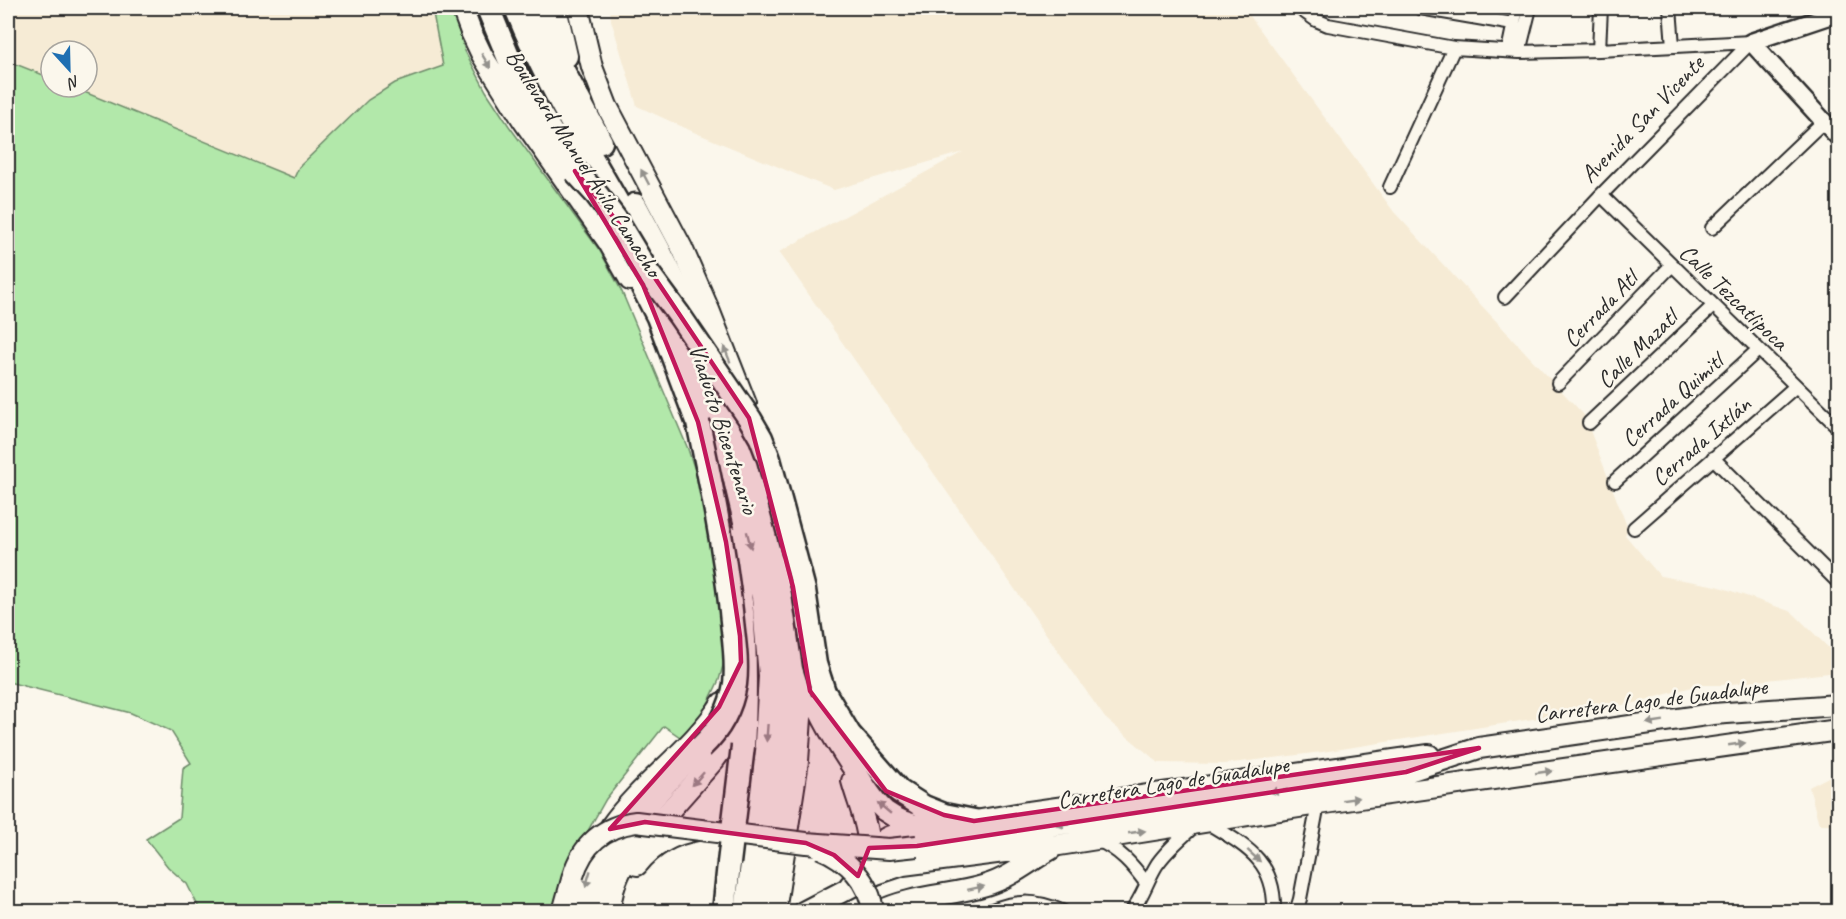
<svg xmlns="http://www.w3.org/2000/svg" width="1846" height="919" viewBox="0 0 1846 919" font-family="Caveat,sans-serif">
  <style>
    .built { fill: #f6ebd5 }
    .green { fill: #b2e8aa; stroke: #6e8a6a; stroke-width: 1.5 }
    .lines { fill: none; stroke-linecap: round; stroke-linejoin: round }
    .street-casing { stroke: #2b2b2b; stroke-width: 16 }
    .secondary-casing { stroke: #2b2b2b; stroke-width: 21 }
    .primary-casing { stroke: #2b2b2b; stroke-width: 24 }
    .highway-casing { stroke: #2b2b2b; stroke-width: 27 }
    .street { stroke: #fbf7ec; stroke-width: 12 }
    .secondary { stroke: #fbf7ec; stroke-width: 16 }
    .primary { stroke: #fbf7ec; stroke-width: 20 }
    .highway { stroke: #fbf7ec; stroke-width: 22 }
    .primary-bridge-casing { stroke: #2b2b2b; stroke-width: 24; stroke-linecap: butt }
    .highway-bridge-casing { stroke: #2b2b2b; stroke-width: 27; stroke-linecap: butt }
    .primary-bridge { stroke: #fbf7ec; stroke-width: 20 }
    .highway-bridge { stroke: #fbf7ec; stroke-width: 22 }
    .oneway { fill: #93918c }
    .marked { fill: #c2185b; fill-opacity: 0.2; stroke: #c2185b; stroke-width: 4.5; stroke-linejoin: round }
    .labels { text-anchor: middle; stroke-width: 5; stroke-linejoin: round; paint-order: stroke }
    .street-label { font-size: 24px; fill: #2b2b2b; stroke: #fbf7ec }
  </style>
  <rect width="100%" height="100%" fill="#fbf7ec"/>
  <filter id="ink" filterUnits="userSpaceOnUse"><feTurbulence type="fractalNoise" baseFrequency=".0167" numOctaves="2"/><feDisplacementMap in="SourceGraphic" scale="12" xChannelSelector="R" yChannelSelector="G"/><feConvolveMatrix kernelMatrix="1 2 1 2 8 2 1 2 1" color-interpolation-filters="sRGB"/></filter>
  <g filter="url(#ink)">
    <!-- built -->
    <path class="built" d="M8,8h424l11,58 -48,17 -27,17 -69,67 -5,11 -222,-91h15v-36h-36v27l-43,-17z
      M610,8h646l-6,8 144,196 190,203 44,114 -3,6 35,41 57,10 75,26 46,45v15l-116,13h-23l-64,18 -313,49 -98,12 -65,-1 -54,-45 -326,-466 184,-100 -129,38 -138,-57 -59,-27 -26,-86z
      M1838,772v52h-19l-10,-37z"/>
    <!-- green -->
    <path class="green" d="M432,8h20l13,43 21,40 23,35 91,125 22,41 66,157 17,52 23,147 -9,32 -17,36 -19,23 -19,-13 -58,73 -29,51 -19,61 -357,1 -14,-28 -19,-17 -22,-28 33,-21 4,-50 8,-5 -20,-32 -40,-18 -123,-31v-332l2,-7 -2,-4v-278l43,17v9h21l222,91 5,-11 69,-67 27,-17 48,-17z"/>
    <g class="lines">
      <!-- street casing -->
      <g class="street-casing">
        <path id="street" d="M1299,8l17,12 12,5 126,23 65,4 80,-2 152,-8
          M1420,8l93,16
          M1670,8l3,38
          M1599,50l2,-42
          M1508,51l9,-43
          M1519,52l11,-44
          M1390,187l64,-139
          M1601,195l237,232
          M1712,228l111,-106
          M1505,297l96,-102 150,-153
          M1558,383l114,-118
          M1589,423l124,-117
          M1713,458l125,124
          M1615,481l143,-131
          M1634,528l162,-142
          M1206,822c39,24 70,38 68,90
          M1097,840c23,10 35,24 49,43
          M986,912c30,-12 48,-13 78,0
          M1131,912c11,-14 16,-31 25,-46 10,-16 27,-29 40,-42
          M1296,912l4,-13 18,-95"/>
      </g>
      <!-- secondary casing -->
      <g class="secondary-casing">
        <path id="secondary" d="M1838,13l-87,29 87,95"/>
      </g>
      <!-- primary casing -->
      <g class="primary-casing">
        <path id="primary" d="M462,8l9,24 11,23 40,64 87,124 21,37
          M578,8l14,59 15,39 75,142 27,62 37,94
          M806,680c12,34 31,65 51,94 9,13 16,27 28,37 11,8 25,14 39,15
          M917,846l489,-74 73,-24 234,-34 125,-9
          M884,863c-9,-11 -5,-24 9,-28l129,-22 407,-58
          M637,865c16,-20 36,-31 61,-35
          M850,885c34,-32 12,-67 2,-104
          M563,912l10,-36
          M578,912c9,-30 16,-60 33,-86 32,-45 81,-76 111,-123
          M610,912c1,-22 8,-40 20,-57l85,-96 10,-14 15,-32
          M775,912l23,-151 6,-86 -6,-59
          M803,912l73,-38 27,-9 156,-20 259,-41 520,-74
          M878,912c34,-17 73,-16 108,-27 24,-7 44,-24 65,-36"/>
      </g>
      <!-- highway casing -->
      <g class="highway-casing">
        <path id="highway" d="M488,8l24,58 17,30 55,90
          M516,8c31,78 77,151 118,224
          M533,8l25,53 43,81
          M555,8l11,48
          M635,205l24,45 42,86
          M628,258l30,59 46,123
          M677,321l36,90 21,65 29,120 7,80 -5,85 -19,151
          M719,381l9,23 20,67 32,120 3,23 5,63 -6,85 -18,150
          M731,538c15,71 16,136 12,208
          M824,692l25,42 50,57 25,16 20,8 30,6
          M595,912c2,-9 4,-19 7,-27 16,-51 61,-102 99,-138
          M724,912l5,-49"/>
      </g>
      <!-- street -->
      <use href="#street" class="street"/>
      <!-- secondary -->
      <use href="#secondary" class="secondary"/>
      <!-- primary -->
      <use href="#primary" class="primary"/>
      <!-- highway -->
      <use href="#highway" class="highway"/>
      <!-- primary-bridge casing -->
      <g class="primary-bridge-casing">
        <path id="primary-bridge" d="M820,848c27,11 50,33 53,64
          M573,876c9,-31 31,-50 63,-54l170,21 83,6 28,-3"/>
      </g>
      <!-- highway-bridge casing -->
      <g class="highway-bridge-casing">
        <path id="highway-bridge" d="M575,171l22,24 19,25 32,53 31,42 71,104 11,19 8,21 29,108 6,23 11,74 9,28
          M698,422c13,62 26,125 33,189 2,24 7,49 4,73 -4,25 -16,46 -34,63
          M729,863l14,-117"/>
      </g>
      <!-- primary-bridge -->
      <use href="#primary-bridge" class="primary-bridge"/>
      <!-- highway-bridge -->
      <use href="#highway-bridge" class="highway-bridge"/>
    </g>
    <!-- one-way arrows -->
    <defs><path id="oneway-solid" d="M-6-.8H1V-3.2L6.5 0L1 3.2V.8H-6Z" transform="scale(1.5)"/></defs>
    <g class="oneway">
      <use href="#oneway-solid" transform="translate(486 61) rotate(59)"/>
      <use href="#oneway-solid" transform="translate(645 177) rotate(-118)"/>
      <use href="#oneway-solid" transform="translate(727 354) rotate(-112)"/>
      <use href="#oneway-solid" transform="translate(749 540) rotate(76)"/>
      <use href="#oneway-solid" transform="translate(1655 722) rotate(171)"/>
      <use href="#oneway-solid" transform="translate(767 733) rotate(94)"/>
      <use href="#oneway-solid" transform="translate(1737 744) rotate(-8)"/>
      <use href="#oneway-solid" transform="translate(1544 772) rotate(-8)"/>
      <use href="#oneway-solid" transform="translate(698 779) rotate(132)"/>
      <use href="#oneway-solid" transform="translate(1279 791) rotate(171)"/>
      <use href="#oneway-solid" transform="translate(1351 799) rotate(-8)"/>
      <use href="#oneway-solid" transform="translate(884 808) rotate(-140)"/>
      <use href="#oneway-solid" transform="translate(1065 824) rotate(171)"/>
      <use href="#oneway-solid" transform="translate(1137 832) rotate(-8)"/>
      <use href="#oneway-solid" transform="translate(1254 856) rotate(42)"/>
      <use href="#oneway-solid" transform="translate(588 879) rotate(106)"/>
      <use href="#oneway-solid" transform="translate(976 888) rotate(-12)"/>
    </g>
  </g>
  <!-- marked area -->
  <path class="marked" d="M575,171l41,49 133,198 44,169 17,104 76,100 58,24 30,6 505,-73 -73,24 -489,74 -48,2 -11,28 -24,-21 -28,-12 -161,-21 -35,7 109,-122 22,-45 -1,-26 -14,-94 -28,-120 -55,-137z"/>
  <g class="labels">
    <!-- street labels -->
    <g class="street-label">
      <text transform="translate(1642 119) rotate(-46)" y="8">Avenida San Vicente</text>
      <text transform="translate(584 163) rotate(57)" y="8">Boulevard Manuel Ávila Camacho</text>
      <text transform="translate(1734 297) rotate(44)" y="8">Calle Tezcatlipoca</text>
      <text transform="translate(1600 309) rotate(-46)" y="8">Cerrada Atl</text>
      <text transform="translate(1637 349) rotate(-44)" y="8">Calle Mazatl</text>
      <text transform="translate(1672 400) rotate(-42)" y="8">Cerrada Quimitl</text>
      <text transform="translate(724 429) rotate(72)" y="8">Viaducto Bicentenario</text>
      <text transform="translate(1701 441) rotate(-41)" y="8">Cerrada Ixtlán</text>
      <text transform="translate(1651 700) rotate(-7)" y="8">Carretera Lago de Guadalupe</text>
      <text transform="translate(1173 782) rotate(-9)" y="8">Carretera Lago de Guadalupe</text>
    </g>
  </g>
  <!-- margin -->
  <rect width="1846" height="919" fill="none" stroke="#fbf7ec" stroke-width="30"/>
  <rect x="15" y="15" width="1816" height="889" fill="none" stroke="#2b2b2b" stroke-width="2" filter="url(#ink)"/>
  <!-- north arrow -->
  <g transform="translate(69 69) rotate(158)"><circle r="28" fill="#fbf7ec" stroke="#a8a59f" stroke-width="1.5"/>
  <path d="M0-4.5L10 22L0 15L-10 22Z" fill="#1f6fb2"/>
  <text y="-9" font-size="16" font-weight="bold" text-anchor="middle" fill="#2b2b2b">N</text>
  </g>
</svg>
